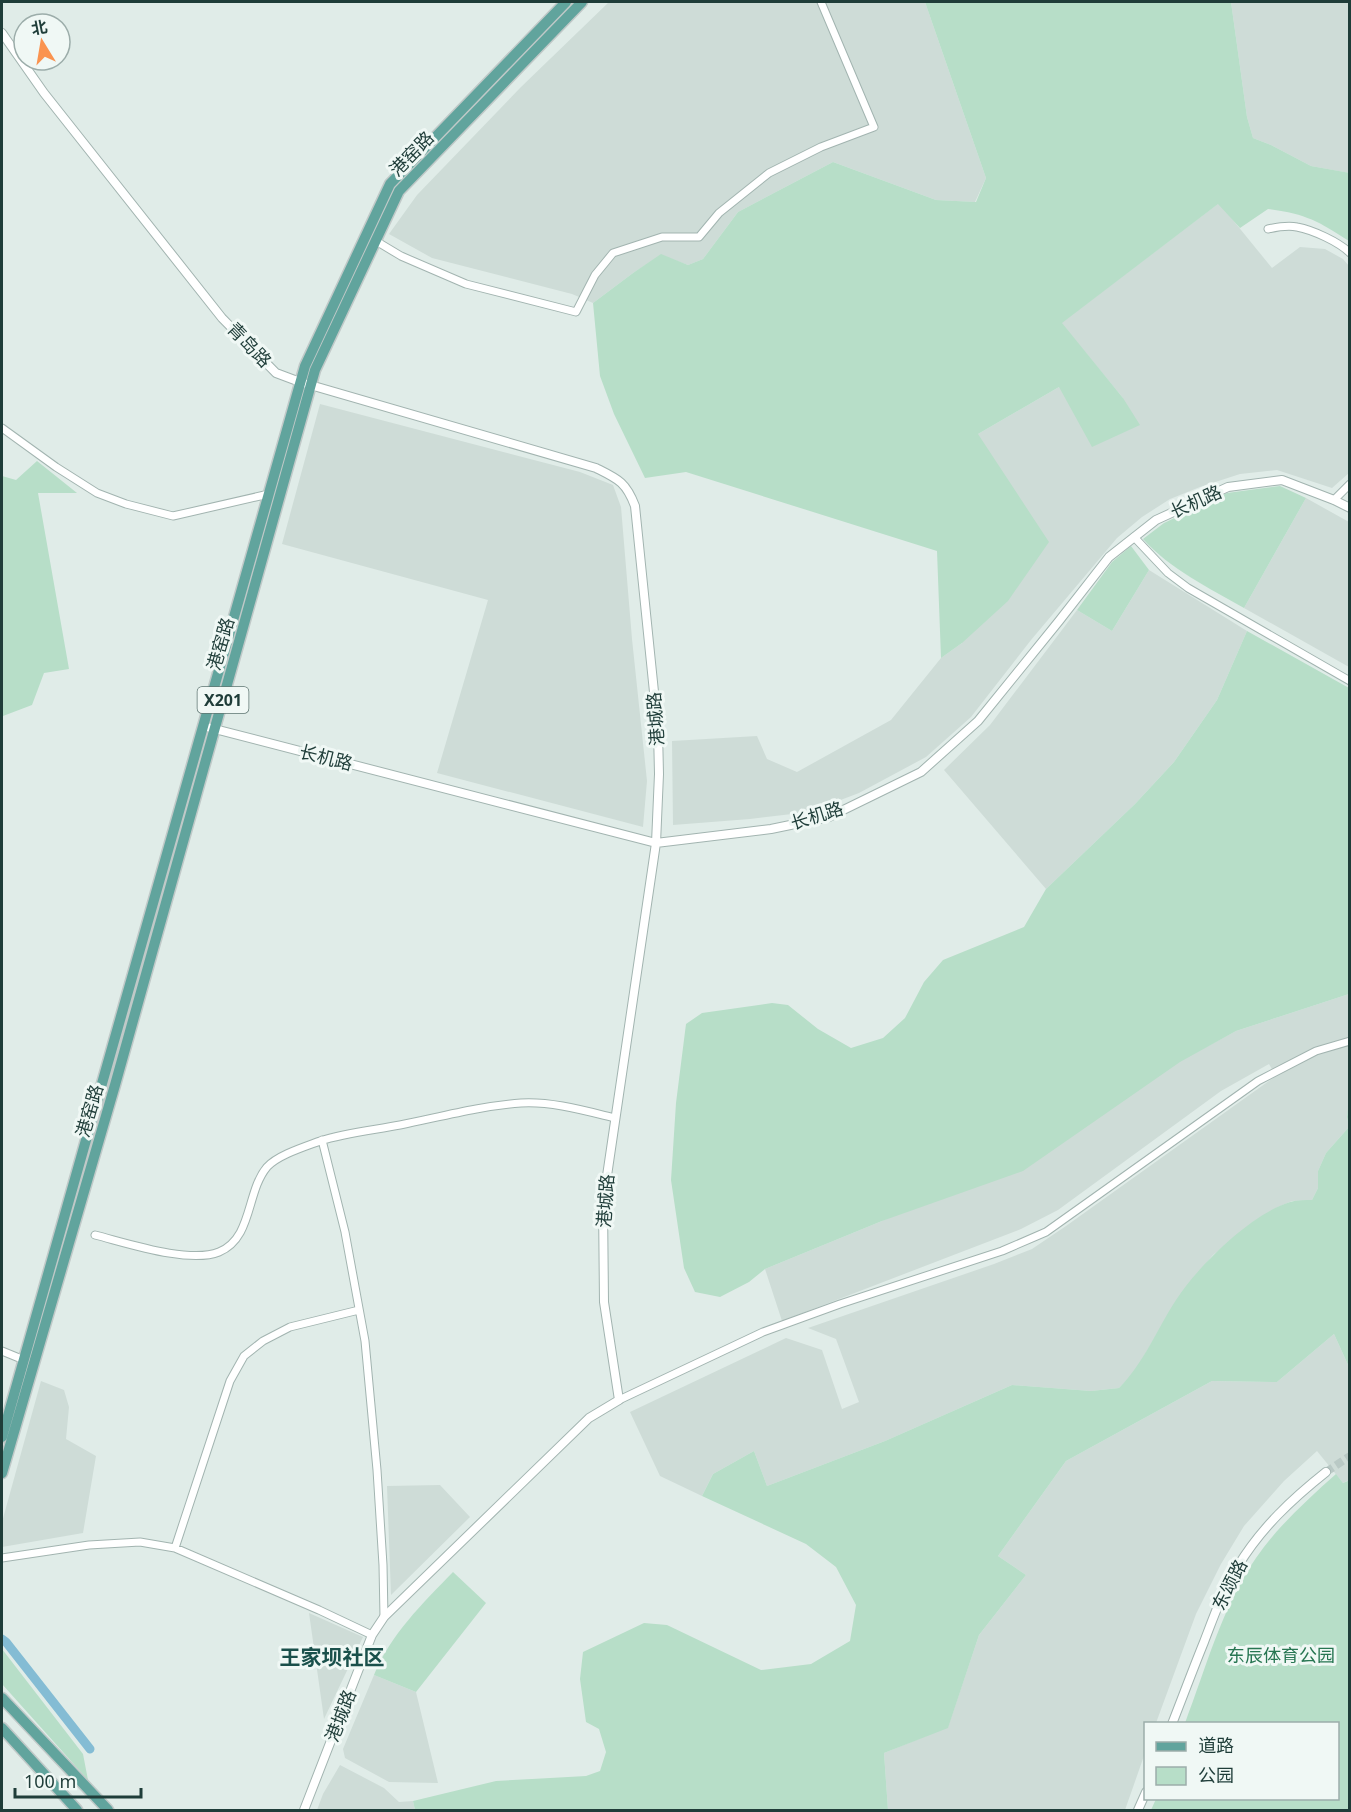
<svg xmlns="http://www.w3.org/2000/svg" width="1351" height="1812" viewBox="0 0 1351 1812" font-family="'Noto Sans','Noto Sans SC',sans-serif">
  <style>
    .built { fill: #cedcd7 }
    .green { fill: #b7dec8 }
    .lines { fill: none; stroke-linecap: round; stroke-linejoin: round }
    .canal { stroke: #84bcd4; stroke-width: 9 }
    .tertiary-tunnel { stroke: #b9c9c5; stroke-width: 8; stroke-dasharray: 8 4; stroke-linecap: butt }
    .minor-casing { stroke: #a2b4b0; stroke-width: 9 }
    .tertiary-casing { stroke: #a2b4b0; stroke-width: 10 }
    .primary-casing { stroke: #c0c9c8; stroke-width: 13 }
    .minor { stroke: #fff; stroke-width: 7 }
    .tertiary { stroke: #fff; stroke-width: 8 }
    .primary { stroke: #61a49d; stroke-width: 10 }
    .labels { text-anchor: middle; stroke-width: 6; stroke-linejoin: round; paint-order: stroke }
    .shield { fill: #f0f8f5; stroke: #5e7571; stroke-width: 1.5 }
    .shield-label { font-size: 16px; font-weight: bold; fill: #1f3d39 }
    .street-label { font-size: 18px; fill: #1f3d39; stroke: #f0f8f5 }
    .park-label { font-size: 18px; fill: #277652; stroke: #f0f8f5 }
    .quarter-label { font-size: 21px; font-weight: bold; fill: #1a504b; stroke: #f0f8f5 }
  </style>
  <rect width="100%" height="100%" fill="#e0ece8"/>
  <!-- built -->
  <path class="built" d="M609,2h316l61,176 -11,24 -39,-2 -103,-38 -95,50 -35,47 -15,6 -27,-10 -28,18 -40,30 -21,-9 -140,-36 -43,-24 28,-39 104,-108z
    M1231,2h118v171l-38,-7 -40,-21 -18,-7 -6,-21z
    M1219,203l53,65 28,-21 25,2 18,10 6,7v207l-17,15 -55,-18 -37,4 -40,13 -30,12 -28,18 -25,21 -86,102 -60,77 -45,40 -67,36 -50,19 -59,7 -77,6 -1,-84 85,-5 10,23 30,13 94,-52 50,-62 21,-15 16,-209 81,-47 64,11 -62,-75z
    M320,404l260,68 33,13 8,22 11,132 15,142 -4,46 -206,-54 51,-173 -206,-56z
    M1306,498l43,24v145l-105,-59z
    M1149,570l98,61 -30,69 -43,62 -39,42 -89,85 -102,-119 46,-45 87,-115 35,21z
    M1349,994l1,107 -3,16 2,10 -23,26 -8,18v17l-6,12 -20,1 -14,6 -25,15 -40,33 -35,43 -44,75 -15,15 -28,3 -79,-6 -127,56 -118,45 -13,-35 -41,23 -11,22 -42,-20 -30,-64 156,-74 36,12 20,59 17,-7 -23,-63 -28,-11 186,-64 38,-15 34,-23 210,-150 -7,-12 -48,27 -163,119 -37,19 -239,92 -17,-52 117,-48 354,-190z
    M1334,1334l15,33v113l-6,3 -26,-32 -33,30 -40,45 -23,38 -25,50 -40,109 -10,1 -1,29 -20,57h-237l-4,-57 64,-26 31,-92 47,-60 -28,-19 68,-95 146,-80 65,1z
    M41,1381l23,9 5,17 -3,32 30,17 -13,77 -81,14v-25z
    M440,1485l30,32 -79,78 -4,-109z
    M309,1613l54,24 -39,82z
    M374,1675l42,17 22,91 -49,-1 -44,-24 -2,-9z
    M340,1765l44,23 15,14 14,-1 2,9h-98l6,-16z"/>
  <!-- green -->
  <path class="green" d="M925,2h306l16,115 6,21 18,7 40,21 39,7 -1,68c-31,-20 -43,-27 -81,-32l-28,19 -22,-24 -156,119 61,75 17,27 -48,22 -33,-60 -81,47 71,108 -41,59 -46,42 -21,15 -4,-107 -251,-79 -41,6 -31,-64 -14,-38 -7,-73 40,-30 28,-19 27,11 15,-6 35,-47 95,-50 103,38 40,2 10,-24z
    M37,461l40,32h-39l31,176 -25,4 -12,32 -29,11 -1,-2v-238l14,4z
    M1280,486l26,12 -62,110c-35,-20 -74,-39 -101,-69l21,-16 63,-30z
    M1131,546l18,24 -37,61 -35,-21 35,-48z
    M1247,631l102,57v306l-113,37 -56,31 -157,109 -141,50 -117,48 -16,13 -29,15 -25,-5 -11,-24 -13,-88 5,-77 10,-79 16,-11 70,-10 16,2 30,24 33,19 32,-10 22,-20 19,-36 19,-22 81,-33 22,-38 89,-85 39,-42 43,-62z
    M1349,1101v266l-15,-33 -57,48 -65,-1 -146,80 -68,95 28,19 -47,60 -31,93 -64,25 4,57h-473l-2,-9 83,-20 90,-5 14,-5 6,-19 -7,-23 -13,-7 -6,-43 3,-27 61,-29 23,2 94,45 50,-6 39,-23 6,-36 -20,-38 -30,-23 -104,-48 11,-22 41,-23 13,35 118,-45 127,-56 79,6 28,-3c25,-25 38,-59 57,-88 22,-34 75,-86 114,-98 7,-2 15,-2 22,-2l6,-12v-17l8,-18 23,-26 -2,-10z
    M1336,1474l7,9 7,-3 -1,330h-198l5,-11 182,-1v-74l-153,-1c21,-55 37,-116 71,-165 22,-32 51,-58 80,-84z
    M453,1572l33,31 -70,89 -42,-17c16,-40 49,-72 79,-103z
    M2,1649l81,105 5,26 -86,-96z"/>
  <g class="lines">
    <!-- canal -->
    <path class="canal" d="M2,1639l4,3 84,107"/>
    <!-- tertiary-tunnel -->
    <path class="tertiary-tunnel" d="M1326,1472l24,-16"/>
    <!-- minor casing -->
    <g class="minor-casing">
      <path id="minor" d="M1268,229c9,-2 20,-4 29,-2 16,3 42,15 53,26
        M376,241l25,15 65,28 110,28 19,-37 18,-22 49,-16h37l20,-24 50,-40 52,-26 53,-20 -53,-125
        M2,428l54,39 41,26 29,11 47,12 96,-22
        M1334,500l16,-16
        M1134,537l34,36 20,15 162,93
        M322,1140l23,92 20,109 12,129 6,95 1,52
        M95,1235c32,8 94,29 124,17 34,-14 27,-60 48,-85 11,-12 37,-20 53,-26 25,-8 54,-11 80,-16 40,-8 80,-19 121,-22 30,-2 65,8 94,15
        M2,1351l22,9
        M619,1400l144,-68 77,-28 162,-53 44,-19 212,-151 58,-30 34,-10
        M175,1548l55,-167 14,-25 19,-15 27,-14 69,-17
        M2,1558l87,-13 51,-3 35,6 144,62 53,25"/>
    </g>
    <!-- tertiary casing -->
    <g class="tertiary-casing">
      <path id="tertiary" d="M2,33l42,60 178,225 54,55 24,9 296,86c22,11 30,14 39,38l23,225 1,43 -3,69 -53,360 1,99 15,98 -30,18 -205,199 -12,18 -68,175
        M203,726l453,117 115,-14 58,-12 92,-45 57,-51 81,-100 50,-64 47,-37 72,-33 54,-7 52,20 16,8
        M1172,1724c11,-28 21,-55 32,-82 10,-26 19,-52 34,-76 23,-38 54,-67 88,-94
        M1138,1810l8,-18"/>
    </g>
    <!-- primary casing -->
    <g class="primary-casing">
      <path id="primary" d="M2,1437l303,-1071 85,-182 176,-182
        M2,1473l113,-388 200,-715 84,-179 183,-189
        M2,1698l106,112
        M2,1728l75,82"/>
    </g>
    <!-- minor -->
    <use href="#minor" class="minor"/>
    <!-- tertiary -->
    <use href="#tertiary" class="tertiary"/>
    <!-- primary -->
    <use href="#primary" class="primary"/>
  </g>
  <g class="labels">
    <!-- shield labels -->
    <rect class="shield" x="197.5" y="687" width="51" height="26" rx="4.5"/>
    <g class="shield-label">
      <text x="223" y="706">X201</text>
    </g>
    <!-- street labels -->
    <g class="street-label">
      <text transform="translate(412 154) rotate(-46)" y="6">港窑路</text>
      <text transform="translate(249 345) rotate(46)" y="6">青岛路</text>
      <text transform="translate(1196 502) rotate(-24)" y="6">长机路</text>
      <text transform="translate(221 644) rotate(-74)" y="6">港窑路</text>
      <text transform="translate(656 719) rotate(-94)" y="6">港城路</text>
      <text transform="translate(326 758) rotate(14)" y="6">长机路</text>
      <text transform="translate(817 816) rotate(-17)" y="6">长机路</text>
      <text transform="translate(90 1111) rotate(-74)" y="6">港窑路</text>
      <text transform="translate(606 1201) rotate(-86)" y="6">港城路</text>
      <text transform="translate(1230 1585) rotate(-63)" y="6">东颂路</text>
      <text transform="translate(341 1716) rotate(-69)" y="6">港城路</text>
    </g>
    <!-- park labels -->
    <g class="park-label">
      <text x="1281" y="1662">东辰体育公园</text>
    </g>
    <!-- quarter labels -->
    <g class="quarter-label">
      <text x="332" y="1665">王家坝社区</text>
    </g>
  </g>
  <!-- border -->
  <rect width="1351" height="1812" fill="none" stroke="#1f3d39" stroke-width="6"/>
  <!-- legend -->
  <rect x="1144" y="1722" width="195" height="78" fill="#f0f8f5" stroke="#9cadaa" stroke-width="1.5"/>
  <rect x="1156" y="1742" width="30" height="9" fill="#61a49d" stroke="#9cadaa" stroke-width="1.5"/>
  <text x="1198" y="1752" font-size="18" fill="#1f3d39">道路</text>
  <rect x="1156" y="1767" width="30" height="18" fill="#b7dec8" stroke="#9cadaa" stroke-width="1.5"/>
  <text x="1198" y="1782" font-size="18" fill="#1f3d39">公园</text>
  <!-- north arrow -->
  <g transform="translate(42 42) rotate(349)"><circle r="28" fill="#f0f8f5" stroke="#9cadaa" stroke-width="1.5"/>
  <path d="M0-4.5L10 22L0 15L-10 22Z" fill="#fa934f"/>
  <text y="-9" font-size="16" font-weight="bold" text-anchor="middle" fill="#1f3d39">北</text>
  </g>
  <!-- scale -->
  <path d="M15 1788v9h126v-9" fill="none" stroke="#1f3d39" stroke-width="3"/>
  <text x="24" y="1788" font-size="18" fill="#1f3d39" stroke="#f0f8f5" stroke-width="4.5" paint-order="stroke">100 m</text>
</svg>
